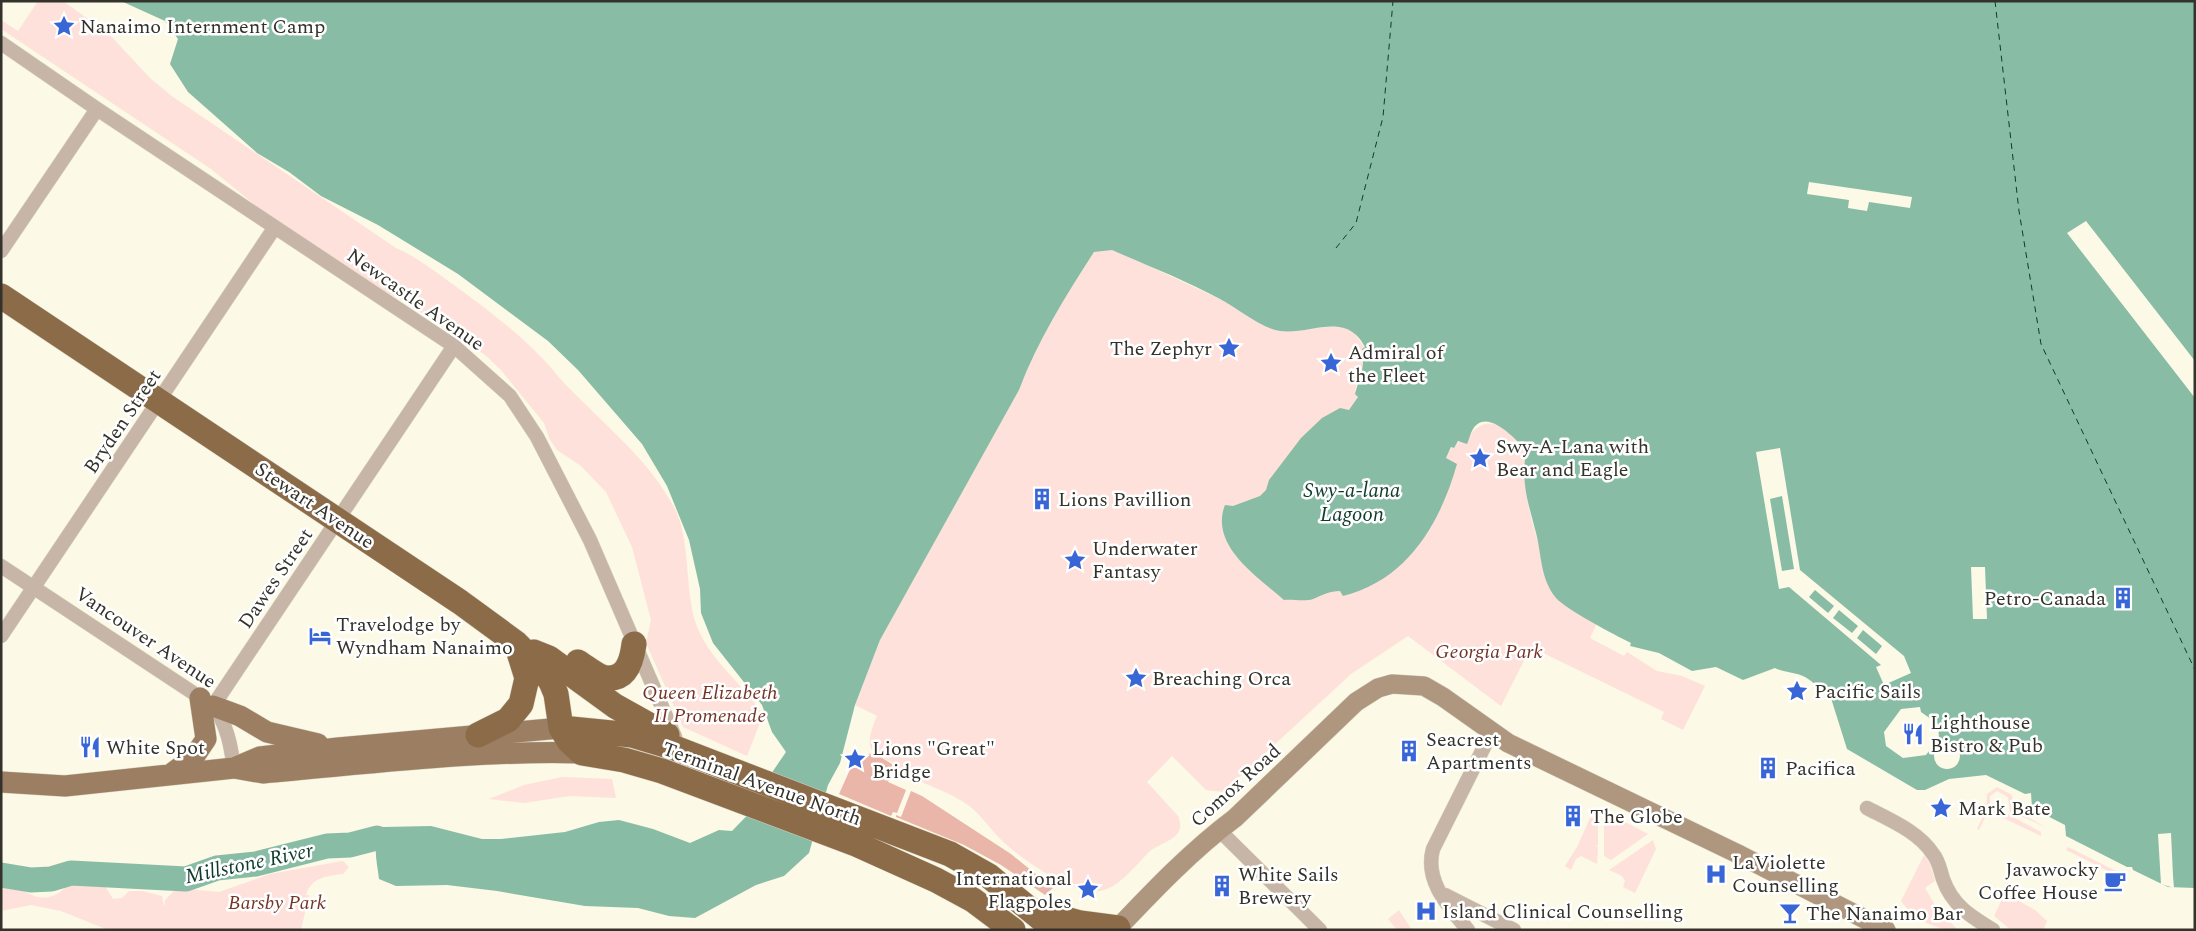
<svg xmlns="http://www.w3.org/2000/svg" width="2196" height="931" viewBox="0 0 2196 931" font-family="Spectral,serif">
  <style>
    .green { fill: #fee1da }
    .forest { fill: #eab6a9 }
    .water { fill: #88bca5 }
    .pier { fill: #fcf9e6; fill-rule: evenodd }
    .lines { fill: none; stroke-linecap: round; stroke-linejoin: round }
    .river { stroke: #88bca5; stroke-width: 25 }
    .ferry { stroke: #0f3b2b; stroke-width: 1; stroke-dasharray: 6 5; stroke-linecap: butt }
    .street-casing { stroke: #d8d5c4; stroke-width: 15 }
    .secondary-casing { stroke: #d8d5c4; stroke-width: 20 }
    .primary-casing { stroke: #d8d5c4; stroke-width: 22 }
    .highway-casing { stroke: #d8d5c4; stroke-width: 26 }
    .street { stroke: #c7b6a7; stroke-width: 14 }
    .secondary { stroke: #ae967f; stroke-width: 19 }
    .primary { stroke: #9c7f62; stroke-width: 21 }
    .highway { stroke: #8c6b49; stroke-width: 25 }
    .labels { text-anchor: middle; stroke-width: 5; stroke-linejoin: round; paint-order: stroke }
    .poi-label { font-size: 20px; fill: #33322b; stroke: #fff; text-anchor: start }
    .street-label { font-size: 20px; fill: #33322b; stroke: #fff }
    .park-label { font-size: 20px; font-style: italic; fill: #743427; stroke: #fff }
    .water-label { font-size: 21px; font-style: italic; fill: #0f3b2b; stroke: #fff }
  </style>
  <rect width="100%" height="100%" fill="#fcf9e6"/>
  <!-- green -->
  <path class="green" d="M38,1h25l46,33 41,44 23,19 223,151c19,8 34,20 51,32 32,23 63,46 91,74 12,11 21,25 33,36 37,38 79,71 104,119 15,29 10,79 20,112 12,38 47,61 68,94l-16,41 -64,-29 -37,-84 5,-23 -19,-73 -26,-55 -25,-26 -24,-16 -8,-12 -5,-15 -44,-54 -15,-14 -81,-54 -31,-15 -92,-60 -70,-57 -210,-140v-9l17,11z
    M1112,249l108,50 58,32 60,-5 15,5 12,17 -3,2 2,16 -9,24 3,6 -1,4 89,58c9,-19 14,-13 24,-24 23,-24 39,-2 56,17 -7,51 16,100 31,148l37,23 2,3 -6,13 34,18 3,-4 30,19 25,5 23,10 -22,44 -22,-11 3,-7 -133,-65 -30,59 -93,-70 -57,38 -128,118 -17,-2 -34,-34 -25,26 31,34c10,23 -16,25 -29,36 -13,13 -31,37 -50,39 -27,3 -71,-28 -91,-45 -15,-12 -25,-30 -40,-41 -16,-12 -44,-21 -62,-30 -18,-26 -51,-9 -29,-59l-22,-11 25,-65 139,-250c19,-50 46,-93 75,-138z
    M562,777l50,2 4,19 -46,-2 -46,7 -35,-4 35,-14z
    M1997,787l15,8 1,14 34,19 -37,-17 -2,-14 -11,-6 -7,5v12l-11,22 -2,-1 9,-19 1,-16z
    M1996,808l45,24v4l-48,-23z
    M1608,813l40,21 -37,26 -7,-4v-38z
    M1598,817v28l-2,1 2,1 -1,17 -16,-8 -5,3 -5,11 -6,-4 12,-19 13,-29z
    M1653,840l3,9 -21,44 -12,-6 2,-6 -3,-5 -13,-6z
    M2068,847l50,25 1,23 -3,-20 -50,-25z
    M1924,855l6,9 5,17 -10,7 13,22 20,20c-23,0 -43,-10 -57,-29z
    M343,861l6,6 -6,7c-16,2 -32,3 -37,21h3l-8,35h-193l-47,-19 -30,-6 -30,6v-31h6l4,5c9,1 13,7 21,10 21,9 34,-7 47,-22h12l14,4v9l8,13 9,-1 7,-7h13l20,5 2,11 1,-7 12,-12 42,4 51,-18z
    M2005,893l30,17 12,11 -4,9h-32l-17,-14z
    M1399,910l13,20h-15l-9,-11z"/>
  <!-- forest -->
  <path class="forest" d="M874,753l18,11 1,6 -5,12 18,8 -9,23 -4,-1 -2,4 -52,-22 17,-38z
    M911,791l11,5 89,58 42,34 -8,7 -44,-30 -37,-20 -68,-28v-2l5,2z"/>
  <!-- water -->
  <path class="water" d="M121,1h2074v887l-27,-1 -35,-17 -1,-3h-5l-61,-31 -1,-11 -33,-17 -1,-15 -6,1 -39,-19 -37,4 -24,11h-8l-70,-41 -17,-54c-12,-6 -16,-13 -25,-18 -10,-5 -20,-4 -30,-9l-32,12 -27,-13 -24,4 -33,-18 -29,-7 1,-3c-16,-8 -64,-33 -75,-45 -16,-20 -14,-42 -20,-65 -8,-32 -15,-48 -10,-82 -9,-11 -41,-46 -54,-20 -2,3 -3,9 -5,13l-9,-3 -4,7 -3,-1 -5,11 11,6c-17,60 -50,116 -114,132l-3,-5c-11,0 -17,4 -27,8 -8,3 -21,0 -29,1 -26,-23 -75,-54 -59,-95l8,1 27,-10 6,-6 3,-10 32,-42 21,-20 18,-10 9,2 9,-13 -3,-3c4,-15 11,-27 7,-45l3,-2c-19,-37 -54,-12 -85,-16 -19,-3 -43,-23 -60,-32 -35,-19 -72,-33 -108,-49l-18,2c-29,45 -56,88 -75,138l-139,250 -25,65 -15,58 -12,22 -19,68 -25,23 -28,9 -61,33 -26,-2 -31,-8 -53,-2 -88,-15 -50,-6 -51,1 -17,-7c-2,-18 -8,-37 4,-52l48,-1 51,13h19l64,-7 34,-10 20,-2 34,9 37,14 29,-13 13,1 32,-33 9,-27 13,-19 -14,-20 -10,-27 -49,-62 -12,-30 -1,-24 -11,-49 -22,-54 -25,-42 -64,-74 -30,-29 -90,-67 -80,-49 -57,-29 -32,-24 -32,-19 -69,-61 -18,-28 8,-25 -13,-18z"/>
  <!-- pier -->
  <path class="pier" d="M1809,182l103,15 -2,11 -41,-6 -2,9 -19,-3 1,-8 -42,-6z
    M2086,221l109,140v37l-128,-165z
    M1780,448l20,122 104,86 7,17 -27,12 -8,-18 5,-2 -92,-78 -10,2 -23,-137zM1782,496l12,73 -12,2 -12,-72zM1815,590l19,16 -6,7 -19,-16zM1839,610l19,16 -6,7 -19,-15zM1863,630l19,16 -6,8 -19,-16z
    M1971,567h14l2,52h-14z
    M1920,707l1,5 17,12 1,14 -13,17 -23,3 -17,-12 -2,-14 17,-23z
    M1934 756a13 13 0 1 1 26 0a13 13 0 1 1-26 0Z
    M2171,833l2,43 1,12 -13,-4 -3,-50z"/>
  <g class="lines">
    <!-- river -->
    <path class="river" d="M1,875l30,5 20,-1 20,-6 115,6 31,-11 39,-4 71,-18 23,-1 27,-7"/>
    <!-- ferry -->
    <path class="ferry" d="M1995,1l24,210 22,133 154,326
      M1336,248l20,-25 27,-106 10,-116"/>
    <!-- street casing -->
    <g class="street-casing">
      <path id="street" d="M1,43l96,66 357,237 56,50 27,41 53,103 85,197
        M1,251l96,-142
        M1,566l212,140c14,17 18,41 21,62
        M1,636l274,-409
        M213,706l241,-360
        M1867,808c23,12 52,24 66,46 6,7 7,16 10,25 9,26 27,37 50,51
        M1219,830l101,100
        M1445,895l69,35
        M1468,930c-19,-23 -44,-49 -35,-81l58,-116"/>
    </g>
    <!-- secondary casing -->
    <g class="secondary-casing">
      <path id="secondary" d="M1116,930c37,-39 76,-80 119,-112l121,-116 22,-14 14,-4 32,2 19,11 65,46 228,110 150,77"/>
    </g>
    <!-- primary casing -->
    <g class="primary-casing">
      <path id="primary" d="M213,706l27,10 27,16 51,12
        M234,768l26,-11 78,-9 223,-20
        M171,774l23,-17 12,-18 -6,-41
        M1,782l64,4 169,-18 29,5c106,-9 213,-23 319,-20"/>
    </g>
    <!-- highway casing -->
    <g class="highway-casing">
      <path id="highway" d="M1,296l459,306 56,41 26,26 9,13 5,12 5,34 8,13 13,12 42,7 38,11 194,73 80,36 37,20 40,30
        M534,652l15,6 66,48 52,29
        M578,662c8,5 20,15 28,16 21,2 26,-18 28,-34
        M561,728l71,7 40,12 278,107 39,22 66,54
        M478,735l30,-15 13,-16 6,-26 -10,-32
        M1037,911l43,12 38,5"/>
    </g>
    <!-- street -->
    <use href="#street" class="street"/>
    <!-- secondary -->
    <use href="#secondary" class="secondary"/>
    <!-- primary -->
    <use href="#primary" class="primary"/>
    <!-- highway -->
    <use href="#highway" class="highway"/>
  </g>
  <!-- icons -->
  <defs>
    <g id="sight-bare" transform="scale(1.725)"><path d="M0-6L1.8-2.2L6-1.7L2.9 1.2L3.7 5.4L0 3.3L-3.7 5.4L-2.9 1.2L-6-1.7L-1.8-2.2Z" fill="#3866d6" stroke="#fff" stroke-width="2.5" paint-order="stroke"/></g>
    <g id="building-bare" transform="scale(1.725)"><path d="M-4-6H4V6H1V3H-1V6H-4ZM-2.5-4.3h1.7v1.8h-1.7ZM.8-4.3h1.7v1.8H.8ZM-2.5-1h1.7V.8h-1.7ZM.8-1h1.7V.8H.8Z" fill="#3866d6" stroke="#fff" stroke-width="2.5" paint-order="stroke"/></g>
    <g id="hotel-bare" transform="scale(1.725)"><path d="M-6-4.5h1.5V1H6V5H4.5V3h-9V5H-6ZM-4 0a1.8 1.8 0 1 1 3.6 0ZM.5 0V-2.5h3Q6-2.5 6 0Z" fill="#3866d6" stroke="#fff" stroke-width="2.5" paint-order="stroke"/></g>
    <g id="restaurant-bare" transform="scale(1.725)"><path d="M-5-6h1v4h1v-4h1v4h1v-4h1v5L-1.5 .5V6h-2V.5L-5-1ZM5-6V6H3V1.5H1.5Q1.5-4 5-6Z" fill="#3866d6" stroke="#fff" stroke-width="2.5" paint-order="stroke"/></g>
    <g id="hospital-bare" transform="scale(1.725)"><path d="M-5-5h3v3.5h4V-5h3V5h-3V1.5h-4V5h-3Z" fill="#3866d6" stroke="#fff" stroke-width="2.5" paint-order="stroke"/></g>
    <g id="cafe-bare" transform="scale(1.725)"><path d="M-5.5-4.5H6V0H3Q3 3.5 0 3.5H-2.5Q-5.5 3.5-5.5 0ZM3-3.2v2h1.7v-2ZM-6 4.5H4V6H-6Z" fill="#3866d6" stroke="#fff" stroke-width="2.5" paint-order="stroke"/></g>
    <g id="bar-bare" transform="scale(1.725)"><path d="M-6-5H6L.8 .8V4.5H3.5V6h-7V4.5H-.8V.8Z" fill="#3866d6" stroke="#fff" stroke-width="2.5" paint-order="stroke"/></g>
  </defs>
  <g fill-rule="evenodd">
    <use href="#sight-bare" x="64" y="26"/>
    <use href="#sight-bare" x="1229" y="348"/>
    <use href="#sight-bare" x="1331" y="363"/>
    <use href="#sight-bare" x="1480" y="458"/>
    <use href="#building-bare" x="1042" y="499"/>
    <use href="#sight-bare" x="1075" y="560"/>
    <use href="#building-bare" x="2123" y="598"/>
    <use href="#hotel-bare" x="320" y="636"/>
    <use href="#sight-bare" x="1136" y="678"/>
    <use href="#sight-bare" x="1797" y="691"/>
    <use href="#restaurant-bare" x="1913" y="734"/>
    <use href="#restaurant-bare" x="90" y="747"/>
    <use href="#building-bare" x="1409" y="751"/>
    <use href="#sight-bare" x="855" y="759"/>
    <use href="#building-bare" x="1768" y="768"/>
    <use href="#sight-bare" x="1941" y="808"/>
    <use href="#building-bare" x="1573" y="816"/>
    <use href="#hospital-bare" x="1716" y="874"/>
    <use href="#cafe-bare" x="2115" y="881"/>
    <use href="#building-bare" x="1222" y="886"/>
    <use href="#sight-bare" x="1088" y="889"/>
    <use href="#hospital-bare" x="1426" y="911"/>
    <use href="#bar-bare" x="1790" y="913"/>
  </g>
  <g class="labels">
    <!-- poi labels -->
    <g class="poi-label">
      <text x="80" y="33">Nanaimo Internment Camp</text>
      <text x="1212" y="355" text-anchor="end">The Zephyr</text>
      <text x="1348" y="359">Admiral of<tspan x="1348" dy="23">the Fleet</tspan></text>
      <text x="1496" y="453">Swy-A-Lana with<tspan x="1496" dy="23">Bear and Eagle</tspan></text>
      <text x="1058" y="506">Lions Pavillion</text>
      <text x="1092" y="555">Underwater<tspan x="1092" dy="23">Fantasy</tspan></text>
      <text x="2106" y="605" text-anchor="end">Petro-Canada</text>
      <text x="336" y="631">Travelodge by<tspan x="336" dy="23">Wyndham Nanaimo</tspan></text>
      <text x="1152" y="685">Breaching Orca</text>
      <text x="1814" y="698">Pacific Sails</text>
      <text x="1930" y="729">Lighthouse<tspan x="1930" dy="23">Bistro &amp; Pub</tspan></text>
      <text x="1426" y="746">Seacrest<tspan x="1426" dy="23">Apartments</tspan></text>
      <text x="106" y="754">White Spot</text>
      <text x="872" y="755">Lions "Great"<tspan x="872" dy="23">Bridge</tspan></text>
      <text x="1785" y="775">Pacifica</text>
      <text x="1958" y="815">Mark Bate</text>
      <text x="1590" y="823">The Globe</text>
      <text x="1732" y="869">LaViolette<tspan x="1732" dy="23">Counselling</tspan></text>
      <text x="2098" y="876" text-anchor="end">Javawocky<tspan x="2098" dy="23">Coffee House</tspan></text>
      <text x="1238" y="881">White Sails<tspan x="1238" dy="23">Brewery</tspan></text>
      <text x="1072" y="885" text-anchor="end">International<tspan x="1072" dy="23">Flagpoles</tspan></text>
      <text x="1442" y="918">Island Clinical Counselling</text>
      <text x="1806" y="920">The Nanaimo Bar</text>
    </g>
    <!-- street labels -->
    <g class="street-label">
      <text transform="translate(416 299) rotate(35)" y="7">Newcastle Avenue</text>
      <text transform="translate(122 421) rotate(-56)" y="7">Bryden Street</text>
      <text transform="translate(315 505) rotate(34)" y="7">Stewart Avenue</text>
      <text transform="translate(275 578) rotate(-56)" y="7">Dawes Street</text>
      <text transform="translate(146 637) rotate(34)" y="7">Vancouver Avenue</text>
      <text transform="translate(762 783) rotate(20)" y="7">Terminal Avenue North</text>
      <text transform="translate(1235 785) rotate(-42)" y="7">Comox Road</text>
    </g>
    <!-- park labels -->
    <g class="park-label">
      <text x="1489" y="658">Georgia Park</text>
      <text x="710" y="699">Queen Elizabeth<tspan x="710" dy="23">II Promenade</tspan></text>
      <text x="277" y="909">Barsby Park</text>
    </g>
    <!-- water labels -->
    <g class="water-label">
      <text x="1352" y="497">Swy-a-lana<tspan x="1352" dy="24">Lagoon</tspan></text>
      <text transform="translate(249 863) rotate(-12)" y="7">Millstone River</text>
    </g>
  </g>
  <!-- border -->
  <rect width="2196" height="931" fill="none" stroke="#33322b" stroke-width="5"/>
</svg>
